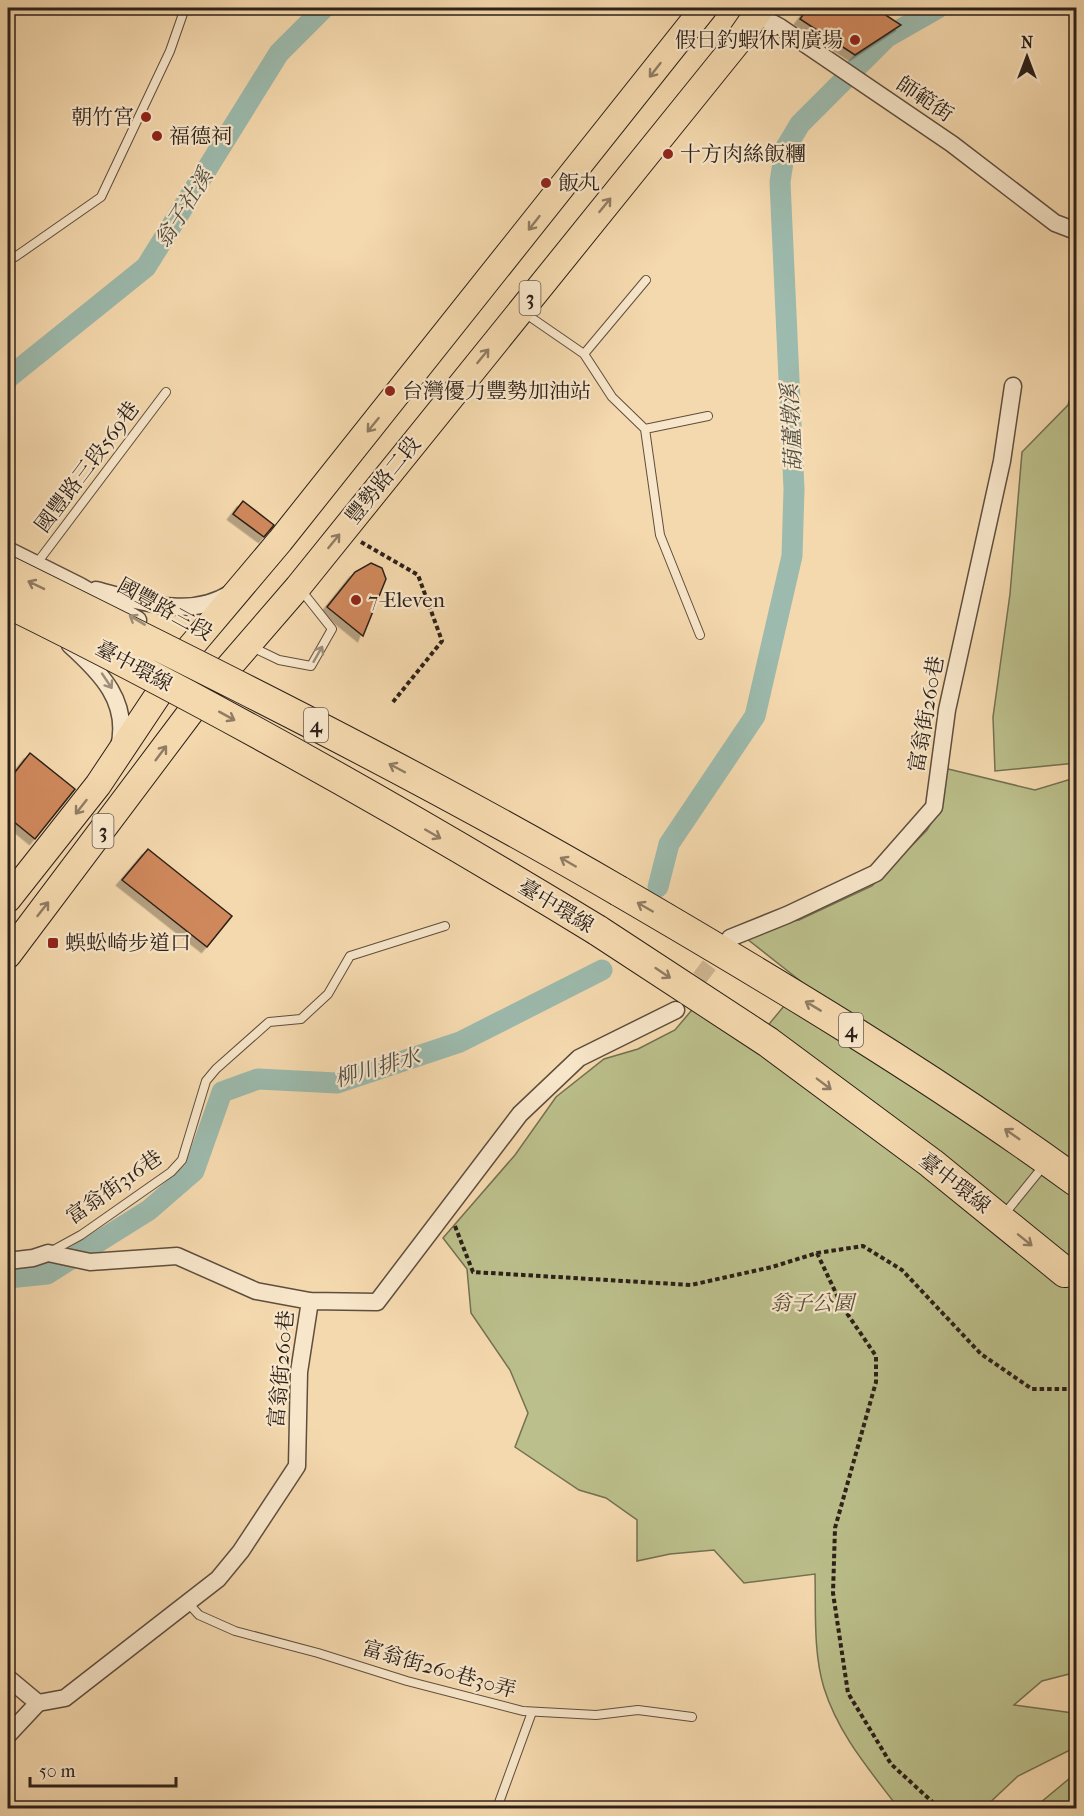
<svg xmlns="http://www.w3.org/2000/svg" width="1084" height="1816" viewBox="0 0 1084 1816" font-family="'IM FELL French Canon','Noto Serif TC',serif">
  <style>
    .green { fill: #bbbf8b; stroke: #747052; stroke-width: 1.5 }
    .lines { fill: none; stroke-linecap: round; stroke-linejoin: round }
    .canal { stroke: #9cbaad; stroke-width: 21 }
    .building { fill: #cf885c; stroke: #2c2019; stroke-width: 1.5; filter: url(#shadow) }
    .minor-tunnel { stroke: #cdb490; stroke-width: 16; stroke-dasharray: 16 8; stroke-linecap: butt }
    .service-casing { stroke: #5e4e3e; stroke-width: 10 }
    .minor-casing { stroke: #5e4e3e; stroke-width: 19 }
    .primary-casing { stroke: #2c2019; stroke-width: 28 }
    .motorway-casing { stroke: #2c2019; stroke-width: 32 }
    .path { stroke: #2c2019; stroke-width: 4; stroke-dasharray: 4.5 3; stroke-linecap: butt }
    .service { stroke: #f8e6ca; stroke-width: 8 }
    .minor { stroke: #f8e6ca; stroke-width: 16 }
    .primary { stroke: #f5d9ae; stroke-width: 26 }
    .motorway { stroke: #f5d9ae; stroke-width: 30 }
    .motorway-bridge-casing { stroke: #2c2019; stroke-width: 32; stroke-linecap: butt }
    .motorway-bridge { stroke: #f5d9ae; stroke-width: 30 }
    .oneway { stroke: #907c64 }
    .oneway2 { stroke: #9c8d7a }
    .poi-dot { fill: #8f2418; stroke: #f8e6ca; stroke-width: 2 }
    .labels { text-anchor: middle; stroke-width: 4.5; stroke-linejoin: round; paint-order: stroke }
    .shield { fill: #f8e6ca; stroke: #695b4e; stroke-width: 1.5 }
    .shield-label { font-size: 20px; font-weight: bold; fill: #2c2019 }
    .poi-label { font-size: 21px; fill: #2c2019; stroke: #f8e6ca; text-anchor: start }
    .street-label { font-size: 21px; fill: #2c2019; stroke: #f8e6ca }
    .park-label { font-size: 21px; font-style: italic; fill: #57503b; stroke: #f8e6ca }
    .water-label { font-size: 22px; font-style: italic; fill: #4e4e45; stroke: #f8e6ca }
  </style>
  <defs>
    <filter id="shadow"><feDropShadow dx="-5.5" dy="5.5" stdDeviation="0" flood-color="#0004"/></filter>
  </defs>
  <rect width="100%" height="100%" fill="#f5d9ae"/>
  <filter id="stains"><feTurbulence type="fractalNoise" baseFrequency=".00333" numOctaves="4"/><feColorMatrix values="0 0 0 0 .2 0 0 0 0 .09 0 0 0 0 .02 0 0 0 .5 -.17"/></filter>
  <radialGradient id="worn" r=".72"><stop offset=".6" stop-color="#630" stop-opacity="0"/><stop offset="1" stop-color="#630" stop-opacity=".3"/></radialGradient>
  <!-- green -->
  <path class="green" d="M1076,379v384l-81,8 -2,-54 17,-123 12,-142 46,-47z
    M944,768l91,22 33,-10 8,1v882l-7,11 -27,7 -28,24 59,8 3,34 -58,29 -34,32h-81l-7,-3c-28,-37 -58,-72 -72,-117 -11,-36 -8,-78 -9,-114l-71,9 -30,-33 -44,4 -33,7v-41l-31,-22 -27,-8 -64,-43 13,-34 -18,-43 -39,-57 -4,-44 -24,-31 72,-83 41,-58 48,-38 34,-10 37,-19 21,-25 55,41 52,-63 -61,-48 19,-9 38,-6 73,-34 55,-56 16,-27z
    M1076,1773v35h-42z"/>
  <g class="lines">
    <!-- canal -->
    <path class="canal" d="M8,378l138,-111 133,-214 45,-45
      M658,887l11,-43 86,-128 37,-160 2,-67 -14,-307 5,-33 15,-25 87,-87 51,-29
      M8,1278l39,-4 102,-64 45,-39 28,-79 36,-13 79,4 123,-41 142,-72"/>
  </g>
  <!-- building -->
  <path class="building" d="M808,8h67l26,17 -46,30 -55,-36z
    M243,501l31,24 -10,12 -31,-23z
    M371,563l11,5 4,11 -23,57 -36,-29 28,-35z
    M30,753l45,36 -40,50 -27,-22v-36z
    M148,849l84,67 -25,31 -85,-67z"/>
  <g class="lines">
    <!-- minor-tunnel -->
    <path class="minor-tunnel" d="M685,997l39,-51"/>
    <!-- service casing -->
    <g class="service-casing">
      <path id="service" d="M8,259l7,-2 86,-60 69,-146 15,-43
        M523,312l61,42 28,43 33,32 15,106 40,100
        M584,354l62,-74
        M645,429l63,-13
        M37,563l129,-171
        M252,647l27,13 32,6 21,-37 -31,-39
        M1002,1217l43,-53
        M50,1252l31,-17 90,-63 11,-12 24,-79 10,-12 53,-47 32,-3 27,-25 22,-38 95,-30
        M188,1603l11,12 36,16 83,22 89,28 116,30 73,4 42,-5 54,7
        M8,1805l22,3
        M497,1808l35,-96"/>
    </g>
    <!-- minor casing -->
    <g class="minor-casing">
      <path id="minor" d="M745,8l35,19 172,117 103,79 21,8
        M8,550l72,36 58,34
        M96,590c44,11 93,30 135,3
        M70,645c31,28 60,57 49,102
        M730,938l57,-23 89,-42 58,-66 13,-97 55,-249 11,-75
        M8,1261l25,-3 15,-5 42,9 87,-6 79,35 54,10 67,1 143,-188 59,-56 97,-48
        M8,1678l30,25
        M38,1703l27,-5 153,-119 23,-28 56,-85 2,-94 11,-71
        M8,1735l30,-32"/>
    </g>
    <!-- primary casing -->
    <g class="primary-casing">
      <path id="primary" d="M8,899l90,-114 90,-135 92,-109 424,-533
        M8,955l188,-250 102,-118 438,-543 25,-36"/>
    </g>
    <!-- motorway casing -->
    <g class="motorway-casing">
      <path id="motorway" d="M619,891c156,91 311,184 457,290
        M597,930l171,112 163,121 134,109"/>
    </g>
    <!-- path -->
    <path class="path" d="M361,542l57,33 24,66 -49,61
      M455,1226l18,46 218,13 81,-18 45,-14 46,-7 39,24 79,84 51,35h44
      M817,1253l25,53 34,50v26l-41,146 -2,65 15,100 43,71 48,44"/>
    <!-- service -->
    <use href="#service" class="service"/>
    <!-- minor -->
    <use href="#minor" class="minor"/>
    <!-- primary -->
    <use href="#primary" class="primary"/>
    <!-- motorway -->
    <use href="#motorway" class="motorway"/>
    <!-- motorway-bridge casing -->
    <g class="motorway-bridge-casing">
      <path id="motorway-bridge" d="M8,571c206,102 412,204 611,320
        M8,603c201,99 397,210 589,327"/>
    </g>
    <!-- motorway-bridge -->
    <use href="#motorway-bridge" class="motorway-bridge"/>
  </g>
  <!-- one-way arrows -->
  <defs><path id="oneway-shaft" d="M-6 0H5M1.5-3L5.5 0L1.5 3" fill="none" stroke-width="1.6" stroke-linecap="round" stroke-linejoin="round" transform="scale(1.5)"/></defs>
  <g class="oneway">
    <use href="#oneway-shaft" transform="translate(655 70) rotate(128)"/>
    <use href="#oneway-shaft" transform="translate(605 205) rotate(-51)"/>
    <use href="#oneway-shaft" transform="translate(534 223) rotate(128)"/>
    <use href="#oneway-shaft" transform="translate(483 356) rotate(-51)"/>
    <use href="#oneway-shaft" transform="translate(373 425) rotate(129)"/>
    <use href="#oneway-shaft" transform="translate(334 541) rotate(-51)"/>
    <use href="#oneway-shaft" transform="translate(36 585) rotate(-154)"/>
    <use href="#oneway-shaft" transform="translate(227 716) rotate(29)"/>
    <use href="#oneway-shaft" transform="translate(161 753) rotate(-53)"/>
    <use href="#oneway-shaft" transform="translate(397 768) rotate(-152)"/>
    <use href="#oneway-shaft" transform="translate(81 807) rotate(128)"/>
    <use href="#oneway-shaft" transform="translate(433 834) rotate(30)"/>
    <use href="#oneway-shaft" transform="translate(568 862) rotate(-150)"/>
    <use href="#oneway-shaft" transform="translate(645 907) rotate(-150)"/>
    <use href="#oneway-shaft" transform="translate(43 909) rotate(-52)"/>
    <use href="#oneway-shaft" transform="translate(663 973) rotate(34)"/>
    <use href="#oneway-shaft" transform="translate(813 1006) rotate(-149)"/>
    <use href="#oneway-shaft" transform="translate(824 1084) rotate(37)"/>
    <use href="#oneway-shaft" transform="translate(1012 1134) rotate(-145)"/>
    <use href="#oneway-shaft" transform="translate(1025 1240) rotate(39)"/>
  </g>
  <g class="oneway2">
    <use href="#oneway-shaft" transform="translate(137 620) rotate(-149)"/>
    <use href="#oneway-shaft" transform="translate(318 654) rotate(-60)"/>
    <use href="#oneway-shaft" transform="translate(107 681) rotate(56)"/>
  </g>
  <!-- markers -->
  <g class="poi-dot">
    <circle cx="855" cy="40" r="6"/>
    <circle cx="146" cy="117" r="6"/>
    <circle cx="157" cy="136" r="6"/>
    <circle cx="668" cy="154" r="6"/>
    <circle cx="546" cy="183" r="6"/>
    <circle cx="390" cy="391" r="6"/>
    <circle cx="356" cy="600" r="6"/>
    <rect x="47" y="937" width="12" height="12" rx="3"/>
  </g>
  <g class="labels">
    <!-- shield labels -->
    <g class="shield">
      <rect x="519.5" y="281" width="21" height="34" rx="4.5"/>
      <rect x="304" y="708" width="24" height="34" rx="4.5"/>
      <rect x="92.5" y="814" width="21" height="34" rx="4.5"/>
      <rect x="839" y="1013" width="24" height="34" rx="4.5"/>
    </g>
    <g class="shield-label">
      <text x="530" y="305">3</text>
      <text x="316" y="732">4</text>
      <text x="103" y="838">3</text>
      <text x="851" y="1037">4</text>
    </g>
    <!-- poi labels -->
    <g class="poi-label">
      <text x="843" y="47" text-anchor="end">假日釣蝦休閑廣場</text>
      <text x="134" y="124" text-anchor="end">朝竹宮</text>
      <text x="169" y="143">福德祠</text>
      <text x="680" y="161">十方肉絲飯糰</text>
      <text x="558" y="190">飯丸</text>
      <text x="402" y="398">台灣優力豐勢加油站</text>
      <text x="368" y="607">7-Eleven</text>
      <text x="65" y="950">蜈蚣崎步道口</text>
    </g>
    <!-- street labels -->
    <g class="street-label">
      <text transform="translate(925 99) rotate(34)" y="7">師範街</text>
      <text transform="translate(87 467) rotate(-53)" y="7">國豐路三段569巷</text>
      <text transform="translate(383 480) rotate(-51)" y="7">豐勢路二段</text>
      <text transform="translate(165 609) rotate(29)" y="7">國豐路三段</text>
      <text transform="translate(134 666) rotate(28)" y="7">臺中環線</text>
      <text transform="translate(926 714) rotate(-80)" y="7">富翁街260巷</text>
      <text transform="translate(556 906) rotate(31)" y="7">臺中環線</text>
      <text transform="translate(955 1183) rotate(38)" y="7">臺中環線</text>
      <text transform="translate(114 1187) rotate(-35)" y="7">富翁街316巷</text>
      <text transform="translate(281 1369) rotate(-85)" y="7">富翁街260巷</text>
      <text transform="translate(439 1669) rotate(16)" y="7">富翁街260巷30弄</text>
    </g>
    <!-- park labels -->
    <g class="park-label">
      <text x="812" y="1310">翁子公園</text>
    </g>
    <!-- water labels -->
    <g class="water-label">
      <text transform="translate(183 208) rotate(-58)" y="8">翁子社溪</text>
      <text transform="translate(791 428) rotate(-93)" y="8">葫蘆墩溪</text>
      <text transform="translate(377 1067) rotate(-16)" y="8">柳川排水</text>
    </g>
  </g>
  <!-- margin -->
  <rect width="1084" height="1816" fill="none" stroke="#f5d9ae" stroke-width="30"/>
  <rect x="9" y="9" width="1066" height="1798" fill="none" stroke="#2c2019" stroke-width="3"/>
  <rect x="15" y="15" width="1054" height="1786" fill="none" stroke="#2c2019" stroke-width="1.5"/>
  <!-- north arrow -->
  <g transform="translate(1027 57)" stroke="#f8e6ca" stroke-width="4.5" paint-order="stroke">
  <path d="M0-4.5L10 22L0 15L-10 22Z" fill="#2c2019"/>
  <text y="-9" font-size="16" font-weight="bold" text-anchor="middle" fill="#2c2019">N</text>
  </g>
  <!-- scale -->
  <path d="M30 1777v9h146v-9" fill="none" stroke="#2c2019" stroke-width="3"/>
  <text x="39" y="1777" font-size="18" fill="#2c2019" stroke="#f8e6ca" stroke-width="4.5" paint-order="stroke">50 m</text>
  <rect width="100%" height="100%" filter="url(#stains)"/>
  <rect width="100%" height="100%" fill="url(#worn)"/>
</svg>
